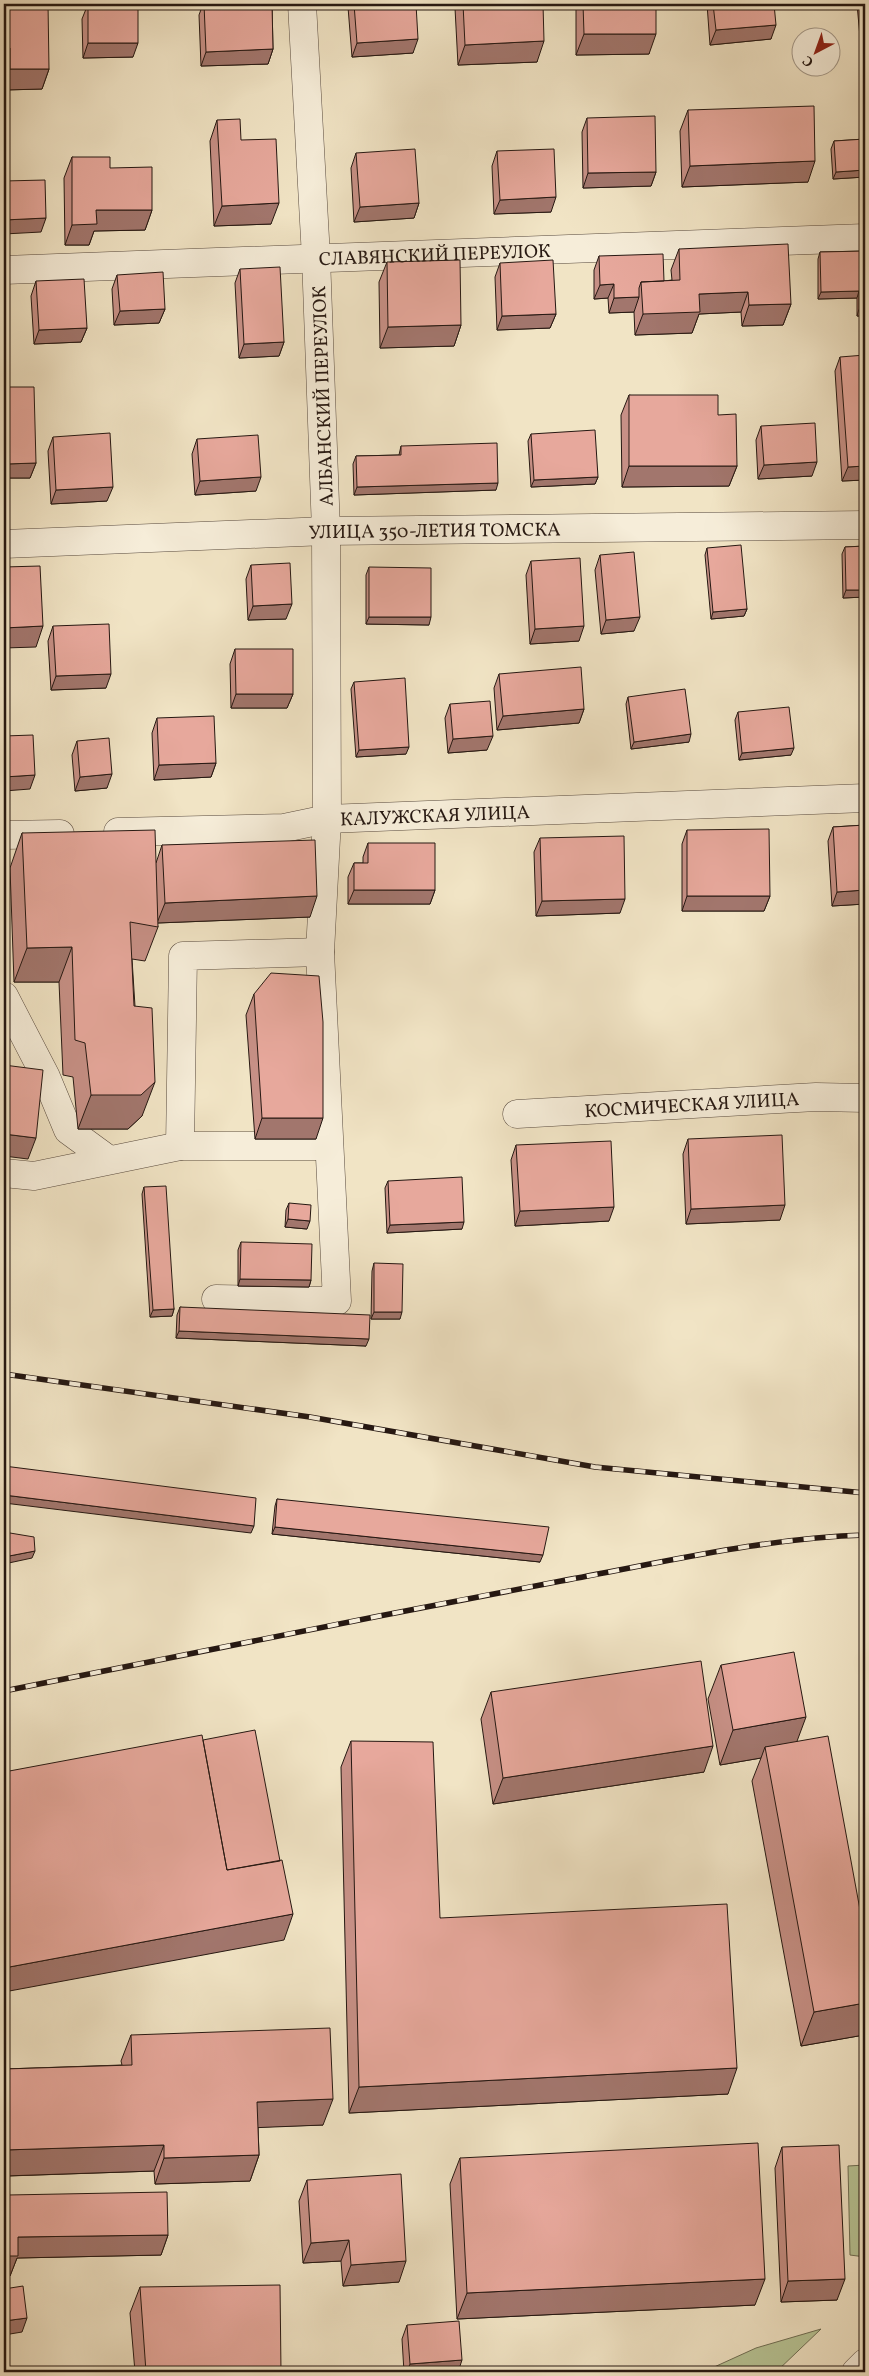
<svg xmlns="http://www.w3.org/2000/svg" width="869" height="2376" viewBox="0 0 869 2376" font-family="Vollkorn,serif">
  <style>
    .green { fill: #b8c596; stroke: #6f6e54 }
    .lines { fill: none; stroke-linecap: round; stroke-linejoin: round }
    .minor-casing { stroke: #594b3f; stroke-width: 29 }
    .minor { stroke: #f6edd9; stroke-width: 28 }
    .rail-casing { stroke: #261812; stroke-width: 5.5 }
    .rail { stroke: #f6edd9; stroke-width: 4; stroke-dasharray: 11; stroke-linecap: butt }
    .wall { fill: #c79086; stroke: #261812 }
    .shaded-wall { fill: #a2766d; stroke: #261812 }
    .building { fill: #e7a89c; stroke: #261812 }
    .labels { text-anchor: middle; stroke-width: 4; stroke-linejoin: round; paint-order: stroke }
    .street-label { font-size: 19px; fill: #261812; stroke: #f6edd9 }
  </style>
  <rect width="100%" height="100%" fill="#f1e4c5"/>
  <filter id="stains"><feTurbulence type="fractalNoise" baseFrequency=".004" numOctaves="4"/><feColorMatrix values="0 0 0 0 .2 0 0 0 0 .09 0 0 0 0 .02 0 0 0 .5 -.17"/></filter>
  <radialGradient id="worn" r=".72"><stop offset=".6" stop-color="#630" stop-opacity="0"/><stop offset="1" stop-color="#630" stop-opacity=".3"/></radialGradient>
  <!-- green -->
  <path class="green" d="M865,2165v92l-15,-2 -2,-89z
    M821,2329l-45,43h-67l3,-4 44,-20z"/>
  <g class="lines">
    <!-- minor casing -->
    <g class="minor-casing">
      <g id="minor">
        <path id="s1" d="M4,270l861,-32"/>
        <path id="s2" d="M4,544l322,-13 539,-6"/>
        <path id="s3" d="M118,832l166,-4 43,-9 538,-21"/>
        <path d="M4,835l56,-1"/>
        <path d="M4,996l42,81 22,53 41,30"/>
        <path id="s4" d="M517,1114l299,-17 49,1"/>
        <path d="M180,1146l3,-190 137,-4"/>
        <path d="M4,1173l30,3 146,-30h149"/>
        <path d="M216,1299l121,2 -17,-349 7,-133 -1,-288 -10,-274 -14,-253"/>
        <path d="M856,2372l9,-9"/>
      </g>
    </g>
    <!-- minor -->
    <use href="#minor" class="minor"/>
    <!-- rail casing -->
    <g class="rail-casing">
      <path id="rail" d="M4,1374l306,43 285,50 270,26
        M4,1691c185,-37 371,-75 557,-110 100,-18 202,-43 304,-46"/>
    </g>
    <!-- rail -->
    <use href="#rail" class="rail"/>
  </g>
  <!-- wall -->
  <path class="wall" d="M4,4l45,65 -7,20 -38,1z
    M88,4l45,53 -50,1 -1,-39z
    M203,4h69l1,45 -5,15 -67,2 -2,-51z
    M350,4h66l-3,49 -61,4 -4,-50z
    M456,4h87l-6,58 -79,3 -3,-57z
    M576,4h80l-7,50 -73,1z
    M707,4h67l-3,35 -61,6z
    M857,4h8v43l-4,1z
    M688,110l120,72 -126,5 -2,-56z
    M587,118l69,54 -5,14 -68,2 -1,-56z
    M217,120l24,20 30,84 -57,2 -4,-85z
    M865,139v38l-32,2 -2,-30 3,-8z
    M497,151l54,61 -57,2 -2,-48z
    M356,153l63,50 -5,15 -60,4 -3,-54z
    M72,157l38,11 42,42 -7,20 -51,1 -5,14h-24l-1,-67z
    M679,249l112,55 -8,21 -41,1 -1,-14 -42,2 -7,19 -57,2 -1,-23 -25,1 -1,-15 -14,1v-29l5,-14 65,25 8,-1 -1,-10z
    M865,251v65h-8v-18l-39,1v-40l2,-7z
    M387,262l74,63 -7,21 -74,2 -1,-66z
    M500,263l56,51 -6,14 -53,2 -2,-53z
    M240,269l44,73 -5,14 -40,2 -4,-75z
    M117,275l48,34 -6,14 -45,2 -2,-36z
    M36,281l51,47 -6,14 -47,2 -3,-48z
    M840,357l25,123 -23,1 -7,-110z
    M4,387l32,76 -6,15h-26z
    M629,395l89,20 19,51 -8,20 -107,1 -1,-72z
    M761,426l51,50 -54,3 -2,-39z
    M531,434l67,43 -3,7 -64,3 -3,-46z
    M53,437l54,64 -56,3 -3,-53z
    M197,439l59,52 -61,4 -3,-41z
    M401,446l95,44 -142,5 -1,-31 3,-8 43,-1z
    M865,546v51l-22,1 -1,-44 3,-7z
    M707,548l40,61 -3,7 -33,3 -6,-64z
    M600,555l34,76 -33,3 -6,-64z
    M531,561l48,80 -49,3 -4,-69z
    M251,565l35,54 -38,1 -2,-41z
    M369,567l60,58 -63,-1v-49z
    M53,626l53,62 -55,2 -3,-49z
    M235,649l58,45 -6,14h-56l-1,-44z
    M499,674l85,35 -5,14 -82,7 -3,-42z
    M354,682l52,72 -50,3 -5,-68z
    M628,697l61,45 -58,7 -5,-45z
    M450,704l37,46 -39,3 -3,-35z
    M738,712l53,43 -52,5 -4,-40z
    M157,718l59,45 -5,14 -57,3 -2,-47z
    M77,741l30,47 -32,3 -3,-36z
    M865,825v79l-33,2 -4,-65 5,-14z
    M687,830l83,66 -6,15h-82v-67z
    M22,833l134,30 6,-18 148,72 -153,6 1,4 -13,34 -13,-2 10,157 -14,13h-50l-5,-52 -10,-2 -4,-93h-45l-4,-114z
    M540,838l80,75 -84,3 -2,-64z
    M368,843l67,47 -5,14h-82v-27l6,-14h9v-6z
    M254,994l62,145h-61l-9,-124z
    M688,1139l92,81 -94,4 -3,-70z
    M516,1145l93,76 -94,5 -4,-66z
    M388,1181l74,48 -75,4 -2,-45z
    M144,1187l30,122 -2,7 -22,1 -8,-123z
    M289,1203l18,26 -22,-2 1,-17z
    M241,1242l70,38 -2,7 -71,-1v-36z
    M374,1263l26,56h-29l1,-48z
    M180,1307l186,39 -190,-8 1,-23z
    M277,1499l263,63 -268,-28 3,-28z
    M721,1665l76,76 67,294 -63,11 -49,-265 9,-23 -41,7 -12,-66z
    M491,1692l213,80 -211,32 -12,-85z
    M351,1741l89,177 288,176 -379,19 -8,-346z
    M131,2035l192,90 -65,2 1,28 -9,26 -95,3 -1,-13 -146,5v19l160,40 -7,20 -144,3 -7,18h-6v-207l118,-4 -1,-4z
    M782,2147l55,153 -56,2 -6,-134z
    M460,2158l295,147 -298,14 -7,-135z
    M307,2180l92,102 -56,4 -2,-25 -38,2 -4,-62z
    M140,2287l141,85h-146l-5,-59z
    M407,2325l51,47h-54l-2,-33z"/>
  <!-- shaded-wall -->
  <path class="shaded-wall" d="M776,25l-5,14 -61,6 6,-15z
    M584,34h72l-7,20 -73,1z
    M418,39l-5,14 -61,4 5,-14z
    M865,40v7l-4,1 3,-7z
    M544,41l-7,21 -79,3 7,-20z
    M88,43h50l-5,14 -50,1z
    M4,48h6l-6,17z
    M273,49l-5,15 -67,2 5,-14z
    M10,69h39l-7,20 -38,1v-3z
    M815,161l-7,21 -126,5 8,-21z
    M865,170v7l-32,2 3,-7z
    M656,172l-5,14 -68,2 5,-15z
    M556,197l-5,15 -57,2 6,-14z
    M279,203l-8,21 -57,2 8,-20z
    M419,203l-5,15 -60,4 6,-15z
    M96,210h56l-7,20 -51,1 -5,14h-24l7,-20z
    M46,218l-5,14 -37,2v-14z
    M614,284l-6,14 -14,1 6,-14z
    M859,291l-2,7 -39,1 3,-7z
    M748,292l-7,20 -42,2 -7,19 -57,2 8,-21 56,-20z
    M639,297l-5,15 -25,1 5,-15z
    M791,304l-8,21 -41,1 7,-21z
    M165,309l-6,14 -45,2 6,-14z
    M859,309h6v7h-8z
    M556,314l-6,14 -53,2 5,-14z
    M461,325l-7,21 -74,2 8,-21z
    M87,328l-6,14 -47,2 5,-14z
    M284,342l-5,14 -40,2 5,-14z
    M817,462l-5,14 -54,3 6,-14z
    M36,463l-6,15h-26v-8l2,-6z
    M629,466h108l-8,20 -107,1z
    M865,466v14l-23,1 6,-14z
    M261,477l-5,14 -61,4 5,-14z
    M598,477l-3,7 -64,3 3,-7z
    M498,483l-2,7 -142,5 3,-8z
    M113,487l-6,14 -56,3 5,-14z
    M846,590h19v7l-22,1z
    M292,604l-6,15 -38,1 5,-14z
    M747,609l-3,7 -33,3 2,-7z
    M369,617h62l-2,8 -63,-1z
    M640,617l-6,14 -33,3 5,-14z
    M43,626l-7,21 -32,1v-20z
    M584,626l-5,15 -49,3 5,-15z
    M111,674l-5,14 -55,2 5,-14z
    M236,694h57l-6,14h-56z
    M584,709l-5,14 -82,7 6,-14z
    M691,734l-2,8 -58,7 3,-7z
    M493,736l-6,14 -39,3 5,-14z
    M409,747l-3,7 -50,3 3,-7z
    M794,748l-3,7 -52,5 3,-7z
    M216,763l-5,14 -57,3 5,-15z
    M112,774l-5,14 -32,3 5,-14z
    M35,775l-5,14 -26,2v-14z
    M354,890h81l-5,14h-82z
    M865,890v14l-33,2 5,-14z
    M317,896l-7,21 -153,6 8,-20z
    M687,896h83l-6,15h-82z
    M625,899l-5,14 -84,3 6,-15z
    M72,947l-13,35h-45l13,-34z
    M155,1082l-13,34 -14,13h-50l13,-34z
    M262,1118h61l-7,21h-61z
    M4,1134l32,4 -8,21 -24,-3z
    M785,1205l-5,15 -94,4 5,-15z
    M614,1207l-5,14 -94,5 5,-15z
    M288,1219l22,2 -3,8 -22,-2z
    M464,1222l-2,7 -75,4 3,-8z
    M240,1279l71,1 -2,7 -71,-1z
    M174,1309l-2,7 -22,1 3,-7z
    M374,1312h28l-2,7h-29z
    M179,1331l190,8 -3,7 -190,-8z
    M4,1495l250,31 -3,7 -247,-30z
    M275,1527l268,28 -3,7 -268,-28z
    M35,1551l-3,7 -28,6v-7z
    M806,1717l-13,35 -28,-5 -4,11 -41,7 13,-35z
    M713,1746l-9,26 -211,32 10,-26z
    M293,1914l-9,26 -280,52v-24z
    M865,2003v29l-1,3 -63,11 13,-34z
    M737,2068l-9,26 -379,19 10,-26z
    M333,2099l-10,26 -75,3 9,-26z
    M164,2145l-10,26 -150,5v-26z
    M259,2155l-9,26 -95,3 9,-26z
    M168,2235l-7,20 -144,3 -7,18h-6v-20l14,-19z
    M349,2240l-8,21 -38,2 8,-20z
    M406,2261l-7,21 -56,4 8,-21z
    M765,2279l-10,26 -298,14 10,-26z
    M845,2279l-8,21 -56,2 7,-21z
    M27,2318l-5,14 -18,3v-14z
    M462,2360l-4,12h-51l3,-8z"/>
  <!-- building -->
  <path class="building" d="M4,4h44l1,65h-39v-21h-6z
    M88,4h50v39h-50z
    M204,4h68l1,45 -67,3z
    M354,4h62l2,35 -61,4z
    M463,4h80l1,37 -79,4z
    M583,4h73v30h-72z
    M713,4h61l2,21 -60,5z
    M860,4h5v36l-1,1z
    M814,106l1,55 -125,5 -2,-56z
    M655,116l1,56 -68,1 -1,-55z
    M240,119l1,21 35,-1 3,64 -57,3 -5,-86z
    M865,139v31l-29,2 -2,-31z
    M415,149l4,54 -59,4 -4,-54z
    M554,149l2,48 -56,3 -3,-49z
    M72,157h38v11l42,-1v43h-56l1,14 -25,1z
    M45,180l1,38 -42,2v-39z
    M788,244l3,60 -42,1 -1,-13 -49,2 1,18 -57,2 -2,-32 39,-2 -1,-31z
    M865,251v58h-6v-18l-38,1 -1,-40z
    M663,254l1,27 -23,1 -2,6v9l-25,1v-14l-14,1 -1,-29z
    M460,260l1,65 -73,2 -1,-65z
    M553,260l3,54 -54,2 -2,-53z
    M280,267l4,75 -40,2 -4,-75z
    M163,272l2,37 -45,2 -3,-36z
    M84,279l3,49 -48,2 -3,-49z
    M865,355v111l-17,1 -8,-110z
    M4,387h30l2,76 -30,1z
    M629,395h89v20l18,-1 1,52h-108z
    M815,423l2,39 -53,3 -3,-39z
    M595,430l3,47 -64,3 -3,-46z
    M110,433l3,54 -57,3 -3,-53z
    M258,435l3,42 -61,4 -3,-42z
    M497,443l1,40 -141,4 -1,-31 45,-1v-9z
    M741,545l6,64 -34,3 -6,-64z
    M865,546v44h-19l-1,-43z
    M634,552l6,65 -34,3 -6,-65z
    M580,558l4,68 -49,3 -4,-68z
    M290,563l2,41 -39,2 -2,-41z
    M40,566l3,60 -39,2v-61z
    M369,567l62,1v49h-62z
    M109,624l2,50 -55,2 -3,-50z
    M235,649h58v45h-57z
    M581,667l3,42 -81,7 -4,-42z
    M405,678l4,69 -50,3 -5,-68z
    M685,689l6,45 -57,8 -6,-45z
    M490,701l3,35 -40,3 -3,-35z
    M789,707l5,41 -52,5 -4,-41z
    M214,716l2,47 -57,2 -2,-47z
    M33,735l2,40 -31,2v-41z
    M109,738l3,36 -32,3 -3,-36z
    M865,825v65l-28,2 -4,-65z
    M769,829l1,67h-83v-66z
    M155,830l3,97 -28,-5 4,84 18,2 3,74 -14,13h-50l-6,-52 -10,-3 -3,-93 -45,1 -5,-115z
    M624,836l1,63 -83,2 -2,-63z
    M315,840l2,56 -152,7 -3,-58z
    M368,843h67v47h-81v-27h14z
    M271,973l48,3 4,46v96h-61l-8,-124z
    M4,1065l39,5 -7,68 -32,-4z
    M782,1135l3,70 -94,4 -3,-70z
    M611,1141l3,66 -94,4 -4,-66z
    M462,1177l2,45 -74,3 -2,-44z
    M166,1186l8,123 -21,1 -9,-123z
    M289,1203l22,2 -1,16 -22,-2z
    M241,1242l71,2 -1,36 -71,-1z
    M374,1263l29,1 -1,48h-28z
    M180,1307l190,8 -1,24 -190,-8z
    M4,1466l252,32 -2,28 -250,-31z
    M277,1499l272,28 -6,28 -268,-28z
    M4,1532l30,5 1,14 -31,6z
    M794,1652l12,65 -73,13 -12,-65z
    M701,1661l12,85 -210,32 -12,-86z
    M255,1730l25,131 -53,9 -24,-130z
    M202,1735l25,135 55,-10 11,54 -289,54v-196z
    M828,1736l37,201v66l-51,9 -49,-265z
    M351,1741l82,1 7,176 287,-14 10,164 -378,19z
    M330,2028l3,71 -76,3 2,53 -95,3v-13l-160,5v-81l128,-4 -1,-30z
    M758,2143l7,136 -298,14 -7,-135z
    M839,2145l6,134 -57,2 -6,-134z
    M4,2174h4v21l159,-3 1,43 -150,2v19h-14z
    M401,2174l5,87 -55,4 -2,-25 -38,3 -4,-63z
    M280,2285l1,87h-135l-6,-85z
    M23,2286l4,32 -23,3v-32z
    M459,2321l3,39 -52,4 -3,-39z"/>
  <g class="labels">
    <!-- street labels -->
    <g class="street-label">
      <text dy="7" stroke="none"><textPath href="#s1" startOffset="431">СЛАВЯНСКИЙ ПЕРЕУЛОК</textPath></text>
      <text transform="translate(322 396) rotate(-92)" y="7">АЛБАНСКИЙ ПЕРЕУЛОК</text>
      <text dy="7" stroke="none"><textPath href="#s2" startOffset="431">УЛИЦА 350-ЛЕТИЯ ТОМСКА</textPath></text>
      <text dy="7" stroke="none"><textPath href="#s3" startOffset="318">КАЛУЖСКАЯ УЛИЦА</textPath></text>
      <text dy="7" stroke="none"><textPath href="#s4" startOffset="175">КОСМИЧЕСКАЯ УЛИЦА</textPath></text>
    </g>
  </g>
  <!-- margin -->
  <rect width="869" height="2376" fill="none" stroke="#f1e4c5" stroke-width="20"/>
  <rect x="5" y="5" width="859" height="2366" fill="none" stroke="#261812" stroke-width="2.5"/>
  <rect x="10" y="10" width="849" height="2356" fill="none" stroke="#261812"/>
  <!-- north arrow -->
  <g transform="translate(816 52) rotate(221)"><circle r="24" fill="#f6edd9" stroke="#a39889"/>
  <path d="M0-4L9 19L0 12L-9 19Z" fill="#8f2418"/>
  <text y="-8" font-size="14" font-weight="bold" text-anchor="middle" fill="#261812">С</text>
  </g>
  <rect width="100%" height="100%" filter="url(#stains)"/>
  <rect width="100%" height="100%" fill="url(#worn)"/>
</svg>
